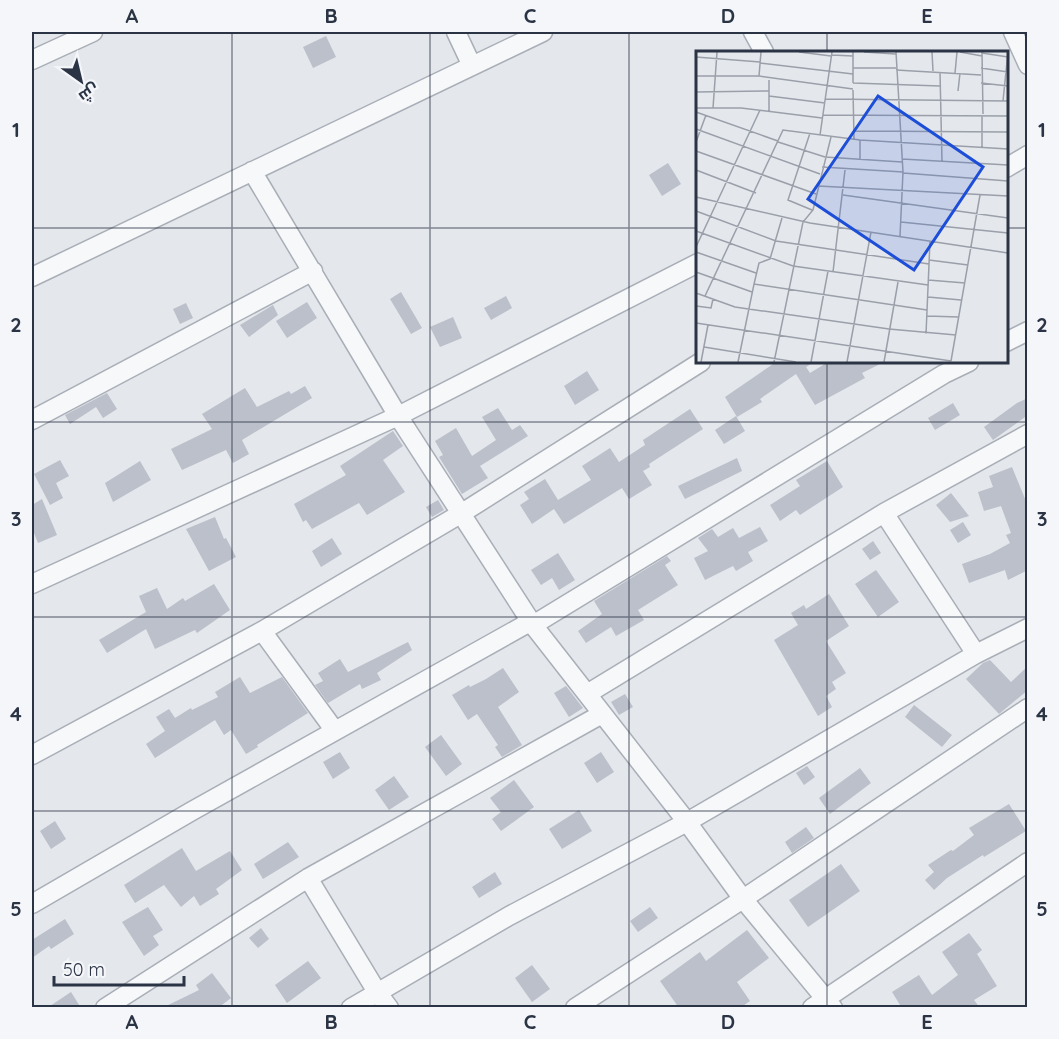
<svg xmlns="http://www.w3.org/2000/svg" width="1059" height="1039" viewBox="0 0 1059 1039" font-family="Quicksand,Cairo,sans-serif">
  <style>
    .building { fill: #bbc0ca }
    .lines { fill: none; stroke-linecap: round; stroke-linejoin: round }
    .minor-casing { stroke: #a9aeb7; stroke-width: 21 }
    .minor { stroke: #f7f8fa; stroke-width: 18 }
    .grid { fill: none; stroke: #2b3445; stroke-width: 1.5; stroke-opacity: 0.55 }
    .inset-road { fill: none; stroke: #9a9fa9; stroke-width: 1.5 }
    .view { fill: #1d4ed8; fill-opacity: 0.15; stroke: #1d4ed8; stroke-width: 3 }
    .inset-edge { fill: none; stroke: #2b3445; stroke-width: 3 }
    .neatline { fill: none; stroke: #2b3445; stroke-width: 2 }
    .grid-label { font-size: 20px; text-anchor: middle; font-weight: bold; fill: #2b3445 }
  </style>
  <rect width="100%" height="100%" fill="#e4e7ec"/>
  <!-- building -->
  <path class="building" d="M326,36l10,21 -23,11 -10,-21z
    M668,163l13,21 -19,12 -13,-21z
    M401,292l21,36 -11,6 -21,-35z
    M506,296l6,12 -21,12 -7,-12z
    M307,302l10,16 -30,20 -11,-17z
    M186,303l7,15 -13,6 -7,-15z
    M273,305l5,10 -29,22 -9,-12z
    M453,317l9,21 -22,9 -10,-20z
    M776,362h38l-8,5 4,6 18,-11h56l-22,11 3,5 -50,27 -19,-31 -36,25 2,3 -25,15 -12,-20z
    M587,371l12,19 -24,15 -11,-19z
    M305,386l7,12 -70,42 7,14 -16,9 -7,-13 -44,20 -11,-21 41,-20 -10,-15 43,-26 12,19 32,-16 2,3z
    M107,393l10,16 -14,9 -7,-11 -26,17 -5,-9z
    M1028,398v17l-35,25 -9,-13 33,-24z
    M953,403l7,12 -25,15 -7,-12z
    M498,408l14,22 8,-5 8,11 -48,30 8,12 -26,16 -23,-37 4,-2 -8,-14 21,-13 16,28 24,-16 -14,-23z
    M690,409l13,20 -54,35 1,3 -7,4 9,14 -23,14 -7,-11 -58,36 -10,-15 -22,15 -12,-19 9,-6 -5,-7 21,-13 13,21 33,-20 -9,-14 28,-18 9,14 26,-17 -2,-5z
    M736,416l9,15 -21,13 -9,-14z
    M393,431l10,15 -20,14 22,32 -38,23 -8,-12 -47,26 -6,-9 -3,2 -9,-18 52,-29 -6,-9z
    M737,458l5,13 -57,28 -7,-13z
    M60,460l9,16 -13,7 7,15 -13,7 -16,-31z
    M140,461l11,19 -38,22 -8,-19z
    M827,461l16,26 -43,28 -4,-5 -16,11 -10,-16 30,-19 -4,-6z
    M1012,467l16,39v64l-20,10 -3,-10 -36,13 -7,-19 28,-10 20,-11 -4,-8 5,-2 -10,-27 -17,5 -6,-19 15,-5 -4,-11z
    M951,493l18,23 -19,6 -14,-17z
    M42,499l15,36 -19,8 -6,-15v-23z
    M438,500l6,10 -12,7 -6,-10z
    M215,517l9,22 2,-1 10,19 -27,14 -23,-42z
    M963,522l8,13 -13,8 -8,-13z
    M760,527l8,14 -20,11 5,9 -17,10 -3,-5 -28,14 -11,-22 14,-7 -10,-13 14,-9 6,8 15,-9 6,10z
    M332,538l10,16 -21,13 -9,-16z
    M873,541l8,12 -11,7 -8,-11z
    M558,553l17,27 -16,10 -7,-12 -11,7 -10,-15z
    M667,556l4,5 -6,4 13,20 -40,25 6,10 -28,16 -5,-9 -25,16 -8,-12 24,-17 -8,-13z
    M876,570l23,32 -21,15 -23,-33z
    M214,584l16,26 -33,23 -2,-3 -40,19 -9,-20 -39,24 -8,-13 47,-28 -7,-16 18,-8 10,21 16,-11 2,3z
    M829,594l20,32 -23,15 20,32 -14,9 4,7 -10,7 6,11 -14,9 -44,-76 24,-15 -7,-12 13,-8 2,4z
    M408,642l4,8 -35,23 4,7 -19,9 -2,-5 -32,19 -13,-18 8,-4 -5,-8 22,-14 8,13z
    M990,660l21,22 17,-16v24l-29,24 -33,-35 17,-16z
    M503,668l16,24 -21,15 24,38 -20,12 -7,-10 3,-2 -21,-31 -9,6 -16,-25 17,-10 1,2 16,-8z
    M240,677l10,16 32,-16 26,36 -51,32 1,2 -12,7 -15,-24 -7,5 -9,-15 -60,38 -9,-14 19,-13 -9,-14 13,-8 6,9 16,-10 1,2 26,-13 -3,-5z
    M566,686l17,22 -14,9 -15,-24z
    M625,694l8,13 -14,8 -8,-13z
    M914,705l38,30 -10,12 -37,-30z
    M441,735l21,29 -16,12 -21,-29z
    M340,752l10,16 -17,11 -10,-17z
    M601,752l13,20 -17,11 -13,-20z
    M807,766l8,11 -11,8 -8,-12z
    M860,768l11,15 -41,31 -11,-16z
    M394,776l15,21 -20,13 -14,-20z
    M514,780l20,27 -33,24 -9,-12 9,-7 -11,-14z
    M1009,804l17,27 -42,26 -1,-2 -36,23 -13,12 -9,-10 9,-8 -6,-7 23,-15 2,1 21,-16 -5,-7z
    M579,810l13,21 -30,18 -13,-20z
    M55,821l11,18 -15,10 -11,-18z
    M806,827l8,11 -22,15 -7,-11z
    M288,842l11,15 -36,22 -9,-15z
    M182,848l14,23 34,-20 12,19 -26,19 3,5 -19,12 -6,-10 -13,11 -17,-22 -29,18 -11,-18z
    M841,864l19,27 -52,36 -19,-27z
    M495,872l7,12 -23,14 -7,-11z
    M148,907l15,23 -10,6 6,9 -15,11 -22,-34z
    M650,907l8,11 -20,14 -8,-11z
    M65,919l9,15 -23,15 -2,-3 -17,12v-18z
    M261,928l8,11 -11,9 -9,-10z
    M747,930l22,28 -32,24 13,19 -10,7h-61l-19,-27 40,-29 6,9z
    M969,933l13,17 -5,4 20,32 -23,14 6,8h-78l-10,-16 27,-17 13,20 26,-20 -16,-23z
    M308,961l13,17 -34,25 -12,-18z
    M532,965l18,24 -18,13 -17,-24z
    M212,973l19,25 -13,10h-56l37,-18 -3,-5z
    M71,992l10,16h-34z"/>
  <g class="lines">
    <!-- minor casing -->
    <g class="minor-casing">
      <path id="minor" d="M456,32l16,34
        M753,32l11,20
        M1013,32l15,33
        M32,60l61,-28
        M1006,168l22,-13
        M252,171l146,245 135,209 154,197 56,77 90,109
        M32,277l511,-245
        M1006,342l22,-11
        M32,420l281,-149
        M884,513l92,141
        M32,584l366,-168 300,-153
        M533,625l411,-251 25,-12
        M262,631l73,100
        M587,694l297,-181 144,-79
        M32,755l230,-124 200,-118 239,-151
        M308,878l69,114 12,16
        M32,904l160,-93 338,-189
        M105,1008l203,-130 294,-164
        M351,1008l158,-92 178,-94 289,-168 52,-26
        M575,1008l168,-109 285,-191
        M812,1008l216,-146"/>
    </g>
    <!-- minor -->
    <use href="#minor" class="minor"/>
  </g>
  <!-- grid -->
  <path class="grid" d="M232,32v976M430,32v976M629,32v976M827,32v20M32,228h666M1006,228h22M827,362v646M32,422h996M32,617h996M32,811h996"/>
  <!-- overview -->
  <g transform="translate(696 51)">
    <rect width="312" height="312" fill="#e4e7ec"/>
    <path class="inset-road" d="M103,1l32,4M157,1v31M168,1l32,2M200,1l7,120 -3,64M236,1l1,19M264,1l22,4M286,1l1,62M286,2l26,4M136,4l21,1M0,6l64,5M64,12l93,11M157,17h43M285,17l27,4M200,19l85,5M244,21l2,90M259,22l2,-21M0,25h63l94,13M63,25l2,-24M157,32l87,3M285,32l27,3M157,39l1,49M262,40l2,-18M0,41l73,-1M73,45l56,7M129,48l183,2M307,50l5,-49M0,57h45l81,10M17,57l4,-56M73,60v-31M0,61l82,29M127,64l185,1M286,65v31M0,78l124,45M158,80l154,1M114,82l-22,67 24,10M124,84l12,-83M0,91l10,-27M82,91l47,15 77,5M0,100l120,43M206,108l106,6M164,109v-20M126,116l81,5M0,119l60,23M207,122l105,8M122,135l190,10M147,144l165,23M0,146l114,26 198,30M0,160l80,30 153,23M205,171l107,11M0,180l97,35 135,19M0,196l64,-137M0,201l60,21M233,209l39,5M0,221l56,20M137,221l12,-102M232,229l37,3M58,233l5,-21 11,-4 12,-41M0,242l39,14 154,22 67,6M9,245l78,-166 77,10 148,9M232,246l33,3M0,255l15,2 2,-9M231,265l32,1M0,272l255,38M230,283l4,-93M8,296l92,15M255,310l29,-166M5,311l7,-37M42,311l16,-78 173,26M78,311l29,-140 10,-12 18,-73M115,311l17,-91M151,311l24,-130M188,311l14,-80"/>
    <path class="view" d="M182,45l105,71 -69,103 -106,-71z"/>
    <rect width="312" height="312" class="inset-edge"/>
  </g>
  <!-- border -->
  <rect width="1059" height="1039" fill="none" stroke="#f4f6f9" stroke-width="66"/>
  <!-- north arrow -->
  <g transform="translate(81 81) rotate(146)" stroke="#f4f6f9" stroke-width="4.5" paint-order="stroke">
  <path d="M0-4.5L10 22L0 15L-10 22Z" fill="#2b3445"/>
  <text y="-9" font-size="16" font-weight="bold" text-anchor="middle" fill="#2b3445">ش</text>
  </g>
  <!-- scale -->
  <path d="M54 976v9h130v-9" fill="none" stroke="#2b3445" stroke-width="3"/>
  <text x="63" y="976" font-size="18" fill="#2b3445" stroke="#f4f6f9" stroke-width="4.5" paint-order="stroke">50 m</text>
  <rect x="33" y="33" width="993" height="973" class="neatline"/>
  <g class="grid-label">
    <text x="132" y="23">A</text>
    <text x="331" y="23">B</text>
    <text x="530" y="23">C</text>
    <text x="728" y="23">D</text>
    <text x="927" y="23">E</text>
    <text x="16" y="137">1</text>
    <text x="1042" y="137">1</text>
    <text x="16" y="332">2</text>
    <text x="1042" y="332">2</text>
    <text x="16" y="526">3</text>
    <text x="1042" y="526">3</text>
    <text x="16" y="721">4</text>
    <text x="1042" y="721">4</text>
    <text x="16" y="916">5</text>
    <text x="1042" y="916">5</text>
    <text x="132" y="1029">A</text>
    <text x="331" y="1029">B</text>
    <text x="530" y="1029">C</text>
    <text x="728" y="1029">D</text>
    <text x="927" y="1029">E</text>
  </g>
</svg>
